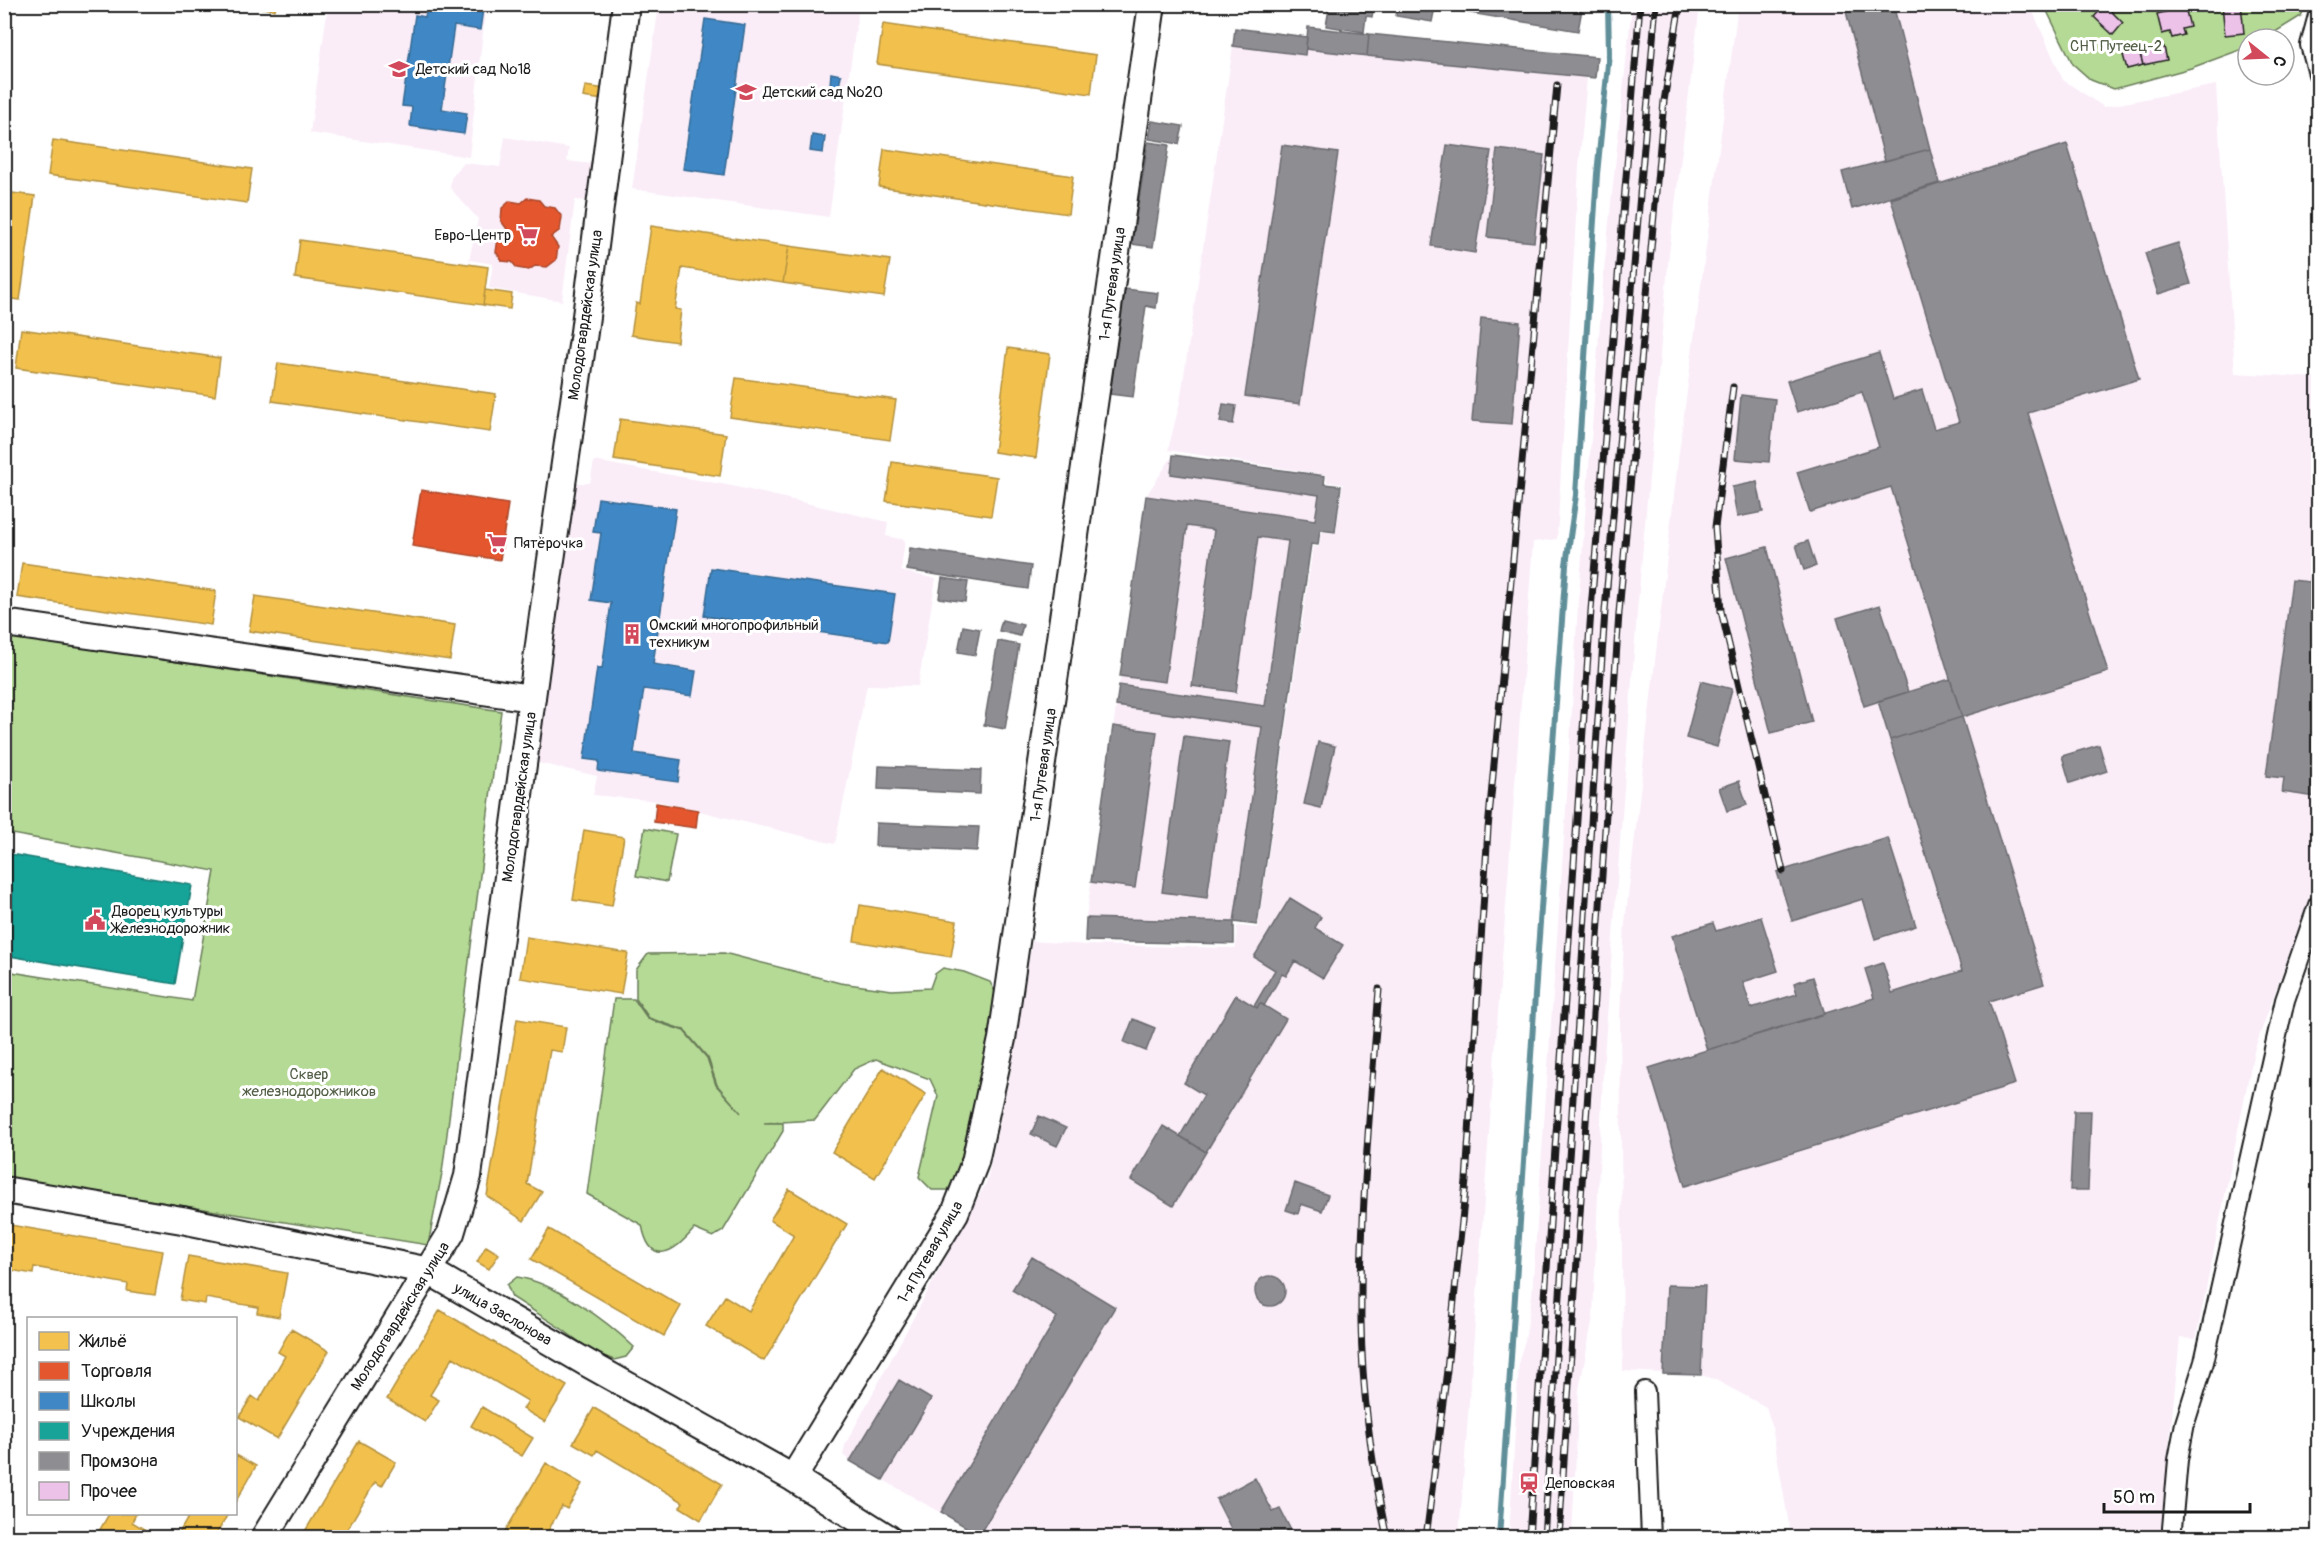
<svg xmlns="http://www.w3.org/2000/svg" width="2323" height="1542" viewBox="0 0 2323 1542" font-family="Pangolin,sans-serif">
  <style>
    .built { fill: #faedf8 }
    .green { fill: #b5da95; stroke: #687b58; stroke-width: 1.5 }
    .homes { fill: #f2c14e; stroke: #b2903f; stroke-width: 1.5 }
    .shops { fill: #e4572e; stroke: #a84529; stroke-width: 1.5 }
    .schools { fill: #3f88c5; stroke: #346892; stroke-width: 1.5 }
    .public { fill: #17a398; stroke: #187a73; stroke-width: 1.5 }
    .industry { fill: #8d8d92; stroke: #6b6b6f; stroke-width: 1.5 }
    .lines { fill: none; stroke-linecap: round; stroke-linejoin: round }
    .stream { stroke: #608f99; stroke-width: 6 }
    .building { fill: #edc2e9; stroke: #1c1c1c; stroke-width: 1.5 }
    .street-casing { stroke: #1c1c1c; stroke-width: 22 }
    .secondary-casing { stroke: #1c1c1c; stroke-width: 30 }
    .street { stroke: #fff; stroke-width: 18 }
    .secondary { stroke: #fff; stroke-width: 26 }
    .rail-casing { stroke: #1c1c1c; stroke-width: 7 }
    .rail { stroke: #fff; stroke-width: 4.5; stroke-dasharray: 14; stroke-linecap: butt }
    .labels { text-anchor: middle; stroke-width: 6; stroke-linejoin: round; paint-order: stroke }
    .park-label { font-size: 15px; fill: #525e46; stroke: #fff }
    .poi-label { font-size: 15px; fill: #1c1c1c; stroke: #fff; text-anchor: start }
    .street-label { font-size: 15px; fill: #1c1c1c; stroke: #fff }
  </style>
  <rect width="100%" height="100%" fill="#fff"/>
  <filter id="ink" filterUnits="userSpaceOnUse"><feTurbulence type="fractalNoise" baseFrequency=".0167" numOctaves="2"/><feDisplacementMap in="SourceGraphic" scale="12" xChannelSelector="R" yChannelSelector="G"/><feConvolveMatrix kernelMatrix="1 2 1 2 8 2 1 2 1" color-interpolation-filters="sRGB"/></filter>
  <g filter="url(#ink)">
    <!-- built -->
    <path class="built" d="M328,5h158l-17,152 -159,-24z
      M659,5h200l-30,212 -197,-28z
      M1632,5h68l-31,249 -32,359 -34,458 -10,246 -14,73 -7,147h-63l10,-177 6,-20 7,-45 35,-500 10,-174 27,-351z
      M1738,5h292l33,75 41,27 112,-22 19,288 83,5v495l-64,178 -58,288 -16,-1 -20,199h-369l-19,-111 -6,-19 -52,-28 -13,-4 -78,-4 -3,-355 5,-93 54,-471z
      M1233,46l72,9 1,-6 281,28 -8,90 -22,372 -24,3 -74,995h-476l-133,-76 -7,-6 2,-10 142,-264 26,-121 19,-119 54,4 150,3 1,-22 21,2 55,-381h6l3,-15 14,1 7,-49 -16,-2v-7l-159,-25 12,-48z
      M505,137l64,11 -2,13 25,3 -4,37 -13,-1 -13,101 -73,-13 4,-24 -24,-4 9,-41 -28,-31 1,-10 13,-15 36,4z
      M1173,455l152,21v8l16,2 -6,46 -15,-2 -2,15h-7l-54,380 -23,-3v22l-149,-3 1,-23 60,-422z
      M594,461l138,25 156,36 -2,14 19,4 -4,31 35,8 -18,107 -51,-1 -32,159 -177,-43 -65,-6 4,-19 -63,-14 21,-147 22,-132h13z"/>
    <!-- green -->
    <path class="green" d="M2044,5h262l-5,11 -37,23h-16v8l-57,21 -77,21 -23,-9 -18,-16z
      M5,636l496,75 -59,462 -14,72 -423,-68v-206l187,30 23,-130 -208,-38 -2,-7z
      M645,828l31,6 -9,48 -31,-6z
      M724,953l116,30 52,7 38,-2 5,-14 8,-6 21,4 26,10 8,16 -31,162 -19,30h-16l-13,-13 19,-81 -8,-17 -54,-20 -22,10 -39,51 -51,3h19v8l-60,100 -10,6 -19,-8c-20,24 -44,39 -52,-4l-55,-31 27,-195h20l14,20 36,12 23,27 9,27 25,28 -24,-28 -9,-27 -24,-28 -35,-12 -13,-19v-29l12,-16z
      M517,1277c37,5 90,44 117,70l-8,10 -12,3 -21,-8 -31,-23 -50,-32 -5,-12z"/>
    <!-- homes -->
    <path class="homes" d="M239,4h37l-1,6z
      M883,24l213,31 -5,39 -214,-30z
      M585,86l20,3 -2,11 -20,-3z
      M53,140l199,29 -5,34 -199,-28z
      M884,149l189,27 -5,38 -189,-27z
      M4,192l31,4 -15,104 -16,-2z
      M651,226l138,20 -6,37 -101,-15 -7,41 6,1 -4,32 -46,-7 5,-32 4,1z
      M300,240l188,27 -5,38 -188,-27z
      M789,246l101,14 -6,37 -101,-14z
      M485,290l27,4 -2,15 -27,-4z
      M21,329l199,29 -5,38 -199,-28z
      M1008,348l42,6 -14,104 -42,-6z
      M278,363l218,31 -6,38 -218,-31z
      M736,378l160,22 -6,40 -160,-23z
      M620,419l106,15 -6,42 -106,-16z
      M892,462l105,15 -6,39 -105,-15z
      M22,563l194,28 -5,34 -194,-28z
      M255,596l200,29 -5,35 -201,-29z
      M584,830l40,7 -12,69 -39,-6z
      M860,905l97,16 -6,36 -97,-16z
      M526,937l102,16 -7,41 -101,-16z
      M517,1019l49,8 -4,25 -12,-2 -23,134 15,8 -18,29 -37,-25z
      M883,1068l43,26 -51,84 -43,-26z
      M789,1189l58,35 -83,137 -58,-35 19,-30 24,15 45,-76 -24,-15z
      M10,1225l153,26 -8,44 -28,-4 1,-7 -94,-17 -1,7 -29,-5z
      M549,1229l132,77 -17,30 -133,-77z
      M486,1246l13,8 -10,15 -12,-7z
      M188,1256l99,17 -8,44 -22,-4 1,-6 -52,-9 -1,6 -25,-4z
      M440,1310l127,76 -22,36 -22,-13 5,-8 -75,-44 -23,38 9,5 -14,22 -38,-23z
      M291,1329l38,22 -52,88 -38,-22 13,-21 7,5 26,-45 -7,-4z
      M482,1407l51,31 -11,18 -51,-30z
      M594,1408l128,76 -21,36 -21,-13 3,-5 -86,-52 -3,5 -21,-12z
      M359,1441l37,21 -14,24 -7,-4 -33,56h-41z
      M236,1455l20,11 -20,35z
      M546,1463l36,21 -15,25 -5,-3 -18,32h-43z
      M109,1514h27l-4,8 27,16h-64z
      M190,1514h38l-14,24h-38z
      M664,1531l11,7h-14z"/>
    <!-- shops -->
    <path class="shops" d="M527,198l12,2 5,6 11,2 7,9 -2,13 -9,7 7,10 -2,13 -9,7 -12,-1 -6,4 -12,-2 -5,-6 -10,-1 -6,-9 2,-13 8,-7 1,-3 -6,-8 1,-13 8,-7 11,2z
      M421,490l87,14 -8,56 -88,-14z
      M656,803l42,7 -2,18 -42,-6z"/>
    <!-- schools -->
    <path class="schools" d="M427,4h25l31,5 -3,21 -26,-4 -12,83 25,4 -3,21 -54,-8 2,-19 -10,-1 13,-91 10,2z
      M705,19l40,6 -21,150 -41,-6z
      M831,73l10,2 -2,12 -9,-2z
      M812,135l13,2 -2,16 -13,-2z
      M598,498l78,11 -23,155 43,7 -4,25 -48,-7 -10,64 47,7 -3,22 -80,-11 1,-10 -15,-2 13,-91 5,1 9,-66 -20,-3 10,-67 -8,-1z
      M711,568l184,26 -7,48 -184,-26z"/>
    <!-- public -->
    <path class="public" d="M4,853l188,32 -17,99 -171,-29z"/>
    <!-- industry -->
    <path class="industry" d="M1299,4h75l-2,13 -6,-1 -2,16 -38,-6 3,-17z
      M1398,4h158l26,5 -4,22 -143,-24 -3,15 -36,-6z
      M1844,4h49l37,145 -45,12z
      M1308,27l61,7 -2,22 -61,-7z
      M1235,28l72,9 -2,18 -72,-9z
      M1369,34l228,23 -2,21 -228,-22z
      M1152,121l31,5 -4,18 -30,-5z
      M1148,142l21,3 -16,102 -21,-3z
      M2067,144l72,235 -111,34 80,259 -146,45 -71,-230 -81,25 -13,-40 82,-25 -17,-55 -65,20 -10,-31 92,-28 14,46 29,-9 12,39 25,-7 -68,-223z
      M1282,145l56,8 -38,251 -55,-8z
      M1447,145l44,6 -16,102 -44,-7z
      M1497,149l47,6 -10,87 -47,-5z
      M1930,149l9,34 -87,26 -10,-37z
      M2178,243l13,41 -33,10 -13,-41z
      M1125,289l33,4 -2,15 -10,-2 -13,91 -23,-3z
      M1481,318l39,4 -8,102 -40,-3z
      M1741,395l34,4 -6,63 -34,-3z
      M1223,404l13,2 -3,18 -13,-2z
      M1173,455l152,21 -1,8 17,2 -6,46 -15,-2 -2,15 -7,-1 -54,381 -23,-3 28,-195 -146,-21 3,-21 146,21 23,-165 -30,-4 -22,155 -44,-6 22,-156 -27,-4 -22,156 -45,-6 26,-180 169,24 4,-25 -148,-21z
      M1757,482l6,30 -26,5 -5,-30z
      M2318,518v263l-2,16 -34,-5 2,-14 -18,-2 26,-196 18,2z
      M1808,541l8,25 -12,4 -8,-25z
      M1767,547l45,175 -41,11 -45,-175z
      M910,548l121,18 -3,23 -121,-19z
      M942,578l26,4 -3,20 -26,-4z
      M1880,605l28,87 -44,14 -27,-88z
      M1002,620l21,5 -3,11 -21,-5z
      M963,626l17,3 -5,26 -17,-3z
      M998,641l21,4 -14,84 -21,-4z
      M1950,679l12,38 -72,23 -12,-39z
      M1701,681l31,8 -15,58 -31,-9z
      M1962,717l82,267 -55,17 26,83 -330,102 -36,-118 225,-70 -9,-29 18,-6 9,30 70,-22 -72,-231z
      M1113,726l44,6 -22,156 -44,-6z
      M1184,736l45,6 -22,156 -45,-6z
      M1318,742l17,4 -14,62 -17,-4z
      M2099,745l8,26 -37,12 -8,-27z
      M879,766l102,4 -1,24 -102,-5z
      M1739,781l8,24 -20,6 -8,-23z
      M876,823l103,4 -2,24 -102,-5z
      M1888,838l28,88 -41,13 -12,-40 -71,22 -15,-49z
      M1290,898l31,19 -6,11 28,17 -20,33 -28,-17 -9,15 -4,-2 -18,32 -4,-3 -3,5 -3,-2 21,-36 -21,-13z
      M1761,917l17,54 -35,11 8,26 46,-14 -3,-11 19,-6 12,37 -118,36 -35,-114 41,-13 3,8z
      M1086,918l148,4v22l-149,-3z
      M1236,995l21,13 3,-5 26,16 -80,133 -26,-16 24,-41 -20,-12z
      M1133,1019l22,9 -9,23 -22,-9z
      M2074,1111h17l-3,79h-18z
      M1039,1116l27,12 -9,18 -26,-12z
      M1163,1126l43,26 -33,54 -42,-26z
      M1295,1183l33,12 -6,16 -21,-7 -3,10 -12,-4z
      M1032,1257l83,50 -136,228 -38,-23 116,-195 -45,-27z
      M1255 1291a15 15 0 1 1 30 0a15 15 0 1 1-30 0Z
      M1667,1285l38,1 -4,89 -38,-1z
      M899,1380l32,19 -48,81 -33,-19z
      M1255,1478l18,34 7,-3 15,29h-59l-20,-39z"/>
    <g class="lines">
      <!-- stream -->
      <path class="stream" d="M1499,1538l39,-588 28,-385 10,-70 21,-321 12,-120 -1,-50"/>
    </g>
    <!-- building -->
    <path class="building" d="M2222,4h19l3,29 -19,2z
      M2105,5l18,18 -10,12 -19,-18z
      M2185,7l5,20 -8,2 2,6 -12,3 -2,-6 -8,2 -5,-20z
      M2164,47l3,13 -24,5 -3,-12z
      M2139,51l4,14 -16,4 -4,-14z"/>
    <g class="lines">
      <!-- street casing -->
      <g class="street-casing">
        <path id="street" d="M2318,15l-8,30 8,29
          M1645,1391l6,147
          M2173,1538l-1,-10 6,-68 7,-37 19,-61 81,-362 33,-95"/>
      </g>
      <!-- secondary casing -->
      <g class="secondary-casing">
        <path id="secondary" d="M4,623l528,75
          M4,1190l178,30 247,51 158,92 206,115 95,60
          M793,1478l162,-265 20,-51 27,-123 150,-1035
          M264,1538l187,-305 17,-57 75,-561 41,-283 42,-328"/>
      </g>
      <!-- street -->
      <use href="#street" class="street"/>
      <!-- secondary -->
      <use href="#secondary" class="secondary"/>
      <!-- rail casing -->
      <g class="rail-casing">
        <path id="rail" d="M1733,387l-18,140 6,84 62,260
          M1379,989c-8,110 -19,221 -18,332 1,72 11,146 26,217
          M1426,1538l21,-168 19,-189 22,-352 69,-744
          M1529,1538l62,-928 49,-606
          M1544,1538l61,-927 51,-607
          M1559,1538l60,-925 45,-512 16,-97"/>
      </g>
      <!-- rail -->
      <use href="#rail" class="rail"/>
    </g>
  </g>
  <!-- icons -->
  <defs>
    <g id="school-bare" transform="scale(1.62)"><path d="M0-5L7-2L0 1L-7-2ZM-4 1L0 2.5L4 1V4Q0 6-4 4Z" fill="#d1495b" stroke="#fff" stroke-width="2.5" paint-order="stroke"/></g>
    <g id="supermarket-bare" transform="scale(1.62)"><path d="M-6-5.5h2.5l.6 2H6L4.5 2H-2.5L-4.4-4H-6ZM-1.5 3.2a1.3 1.3 0 1 0 .1 0ZM3 3.2a1.3 1.3 0 1 0 .1 0Z" fill="#d1495b" stroke="#fff" stroke-width="2.5" paint-order="stroke"/></g>
    <g id="building-bare" transform="scale(1.62)"><path d="M-4-6H4V6H1V3H-1V6H-4ZM-2.5-4.3h1.7v1.8h-1.7ZM.8-4.3h1.7v1.8H.8ZM-2.5-1h1.7V.8h-1.7ZM.8-1h1.7V.8H.8Z" fill="#d1495b" stroke="#fff" stroke-width="2.5" paint-order="stroke"/></g>
    <g id="civic-bare" transform="scale(1.62)"><path d="M-.6-6.5H3V-4.5H.6V-3L4-1V1h2V6H-6V1h2V-1L-.6-3ZM-1.2 2.5V6h2.4V2.5Z" fill="#d1495b" stroke="#fff" stroke-width="2.5" paint-order="stroke"/></g>
    <g id="station-bare" transform="scale(1.62)"><path d="M-3-6H3Q5-6 5-4V2Q5 4 3 4L4.5 6H3L1.5 4h-3L-3 6H-4.5L-3 4Q-5 4-5 2V-4Q-5-6-3-6ZM-3.5-4v3h7v-3ZM-3.5 1v1.5H-2V1ZM2 1v1.5H3.5V1Z" fill="#d1495b" stroke="#fff" stroke-width="2.5" paint-order="stroke"/></g>
  </defs>
  <g fill-rule="evenodd">
    <use href="#school-bare" x="399" y="69"/>
    <use href="#school-bare" x="746" y="92"/>
    <use href="#supermarket-bare" x="528" y="235"/>
    <use href="#supermarket-bare" x="497" y="543"/>
    <use href="#building-bare" x="632" y="634"/>
    <use href="#civic-bare" x="95" y="920"/>
    <use href="#station-bare" x="1529" y="1483"/>
  </g>
  <g class="labels">
    <!-- park labels -->
    <g class="park-label">
      <text x="2116" y="51">СНТ Путеец-2</text>
      <text x="309" y="1079">Сквер<tspan x="309" dy="17">железнодорожников</tspan></text>
    </g>
    <!-- poi labels -->
    <g class="poi-label">
      <text x="416" y="74">Детский сад №18</text>
      <text x="763" y="97">Детский сад №20</text>
      <text x="511" y="240" text-anchor="end">Евро-Центр</text>
      <text x="514" y="548">Пятёрочка</text>
      <text x="649" y="630">Омский многопрофильный<tspan x="649" dy="17">техникум</tspan></text>
      <text x="112" y="916">Дворец культуры<tspan x="112" dy="17">Железнодорожник</tspan></text>
      <text x="1546" y="1488">Деповская</text>
    </g>
    <!-- street labels -->
    <g class="street-label">
      <text transform="translate(1112 284) rotate(-82)" y="5">1-я Путевая улица</text>
      <text transform="translate(585 315) rotate(-82)" y="5">Молодогвардейская улица</text>
      <text transform="translate(1043 765) rotate(-82)" y="5">1-я Путевая улица</text>
      <text transform="translate(519 797) rotate(-82)" y="5">Молодогвардейская улица</text>
      <text transform="translate(930 1252) rotate(-60)" y="5">1-я Путевая улица</text>
      <text transform="translate(503 1314) rotate(30)" y="5">улица Заслонова</text>
      <text transform="translate(400 1316) rotate(-58)" y="5">Молодогвардейская улица</text>
    </g>
  </g>
  <!-- margin -->
  <rect width="2323" height="1542" fill="none" stroke="#fff" stroke-width="24"/>
  <rect x="12" y="12" width="2299" height="1518" fill="none" stroke="#1c1c1c" stroke-width="2" filter="url(#ink)"/>
  <!-- legend -->
  <rect x="27" y="1317" width="210" height="198" fill="#ffffff" stroke="#a4a4a4" stroke-width="1.5"/>
  <rect x="39" y="1332" width="30" height="18" fill="#f2c14e" stroke="#a4a4a4" stroke-width="1.5"/>
  <text x="81" y="1347" font-size="18" fill="#1c1c1c">Жильё</text>
  <rect x="39" y="1362" width="30" height="18" fill="#e4572e" stroke="#a4a4a4" stroke-width="1.5"/>
  <text x="81" y="1377" font-size="18" fill="#1c1c1c">Торговля</text>
  <rect x="39" y="1392" width="30" height="18" fill="#3f88c5" stroke="#a4a4a4" stroke-width="1.5"/>
  <text x="81" y="1407" font-size="18" fill="#1c1c1c">Школы</text>
  <rect x="39" y="1422" width="30" height="18" fill="#17a398" stroke="#a4a4a4" stroke-width="1.5"/>
  <text x="81" y="1437" font-size="18" fill="#1c1c1c">Учреждения</text>
  <rect x="39" y="1452" width="30" height="18" fill="#8d8d92" stroke="#a4a4a4" stroke-width="1.5"/>
  <text x="81" y="1467" font-size="18" fill="#1c1c1c">Промзона</text>
  <rect x="39" y="1482" width="30" height="18" fill="#edc2e9" stroke="#a4a4a4" stroke-width="1.5"/>
  <text x="81" y="1497" font-size="18" fill="#1c1c1c">Прочее</text>
  <!-- north arrow -->
  <g transform="translate(2266 57) rotate(108)"><circle r="28" fill="#ffffff" stroke="#a4a4a4" stroke-width="1.5"/>
  <path d="M0-4.5L10 22L0 15L-10 22Z" fill="#d1495b"/>
  <text y="-9" font-size="16" font-weight="bold" text-anchor="middle" fill="#1c1c1c">С</text>
  </g>
  <!-- scale -->
  <path d="M2104 1503v9h146v-9" fill="none" stroke="#1c1c1c" stroke-width="3"/>
  <text x="2113" y="1503" font-size="18" fill="#1c1c1c" stroke="#ffffff" stroke-width="4.5" paint-order="stroke">50 m</text>
</svg>
